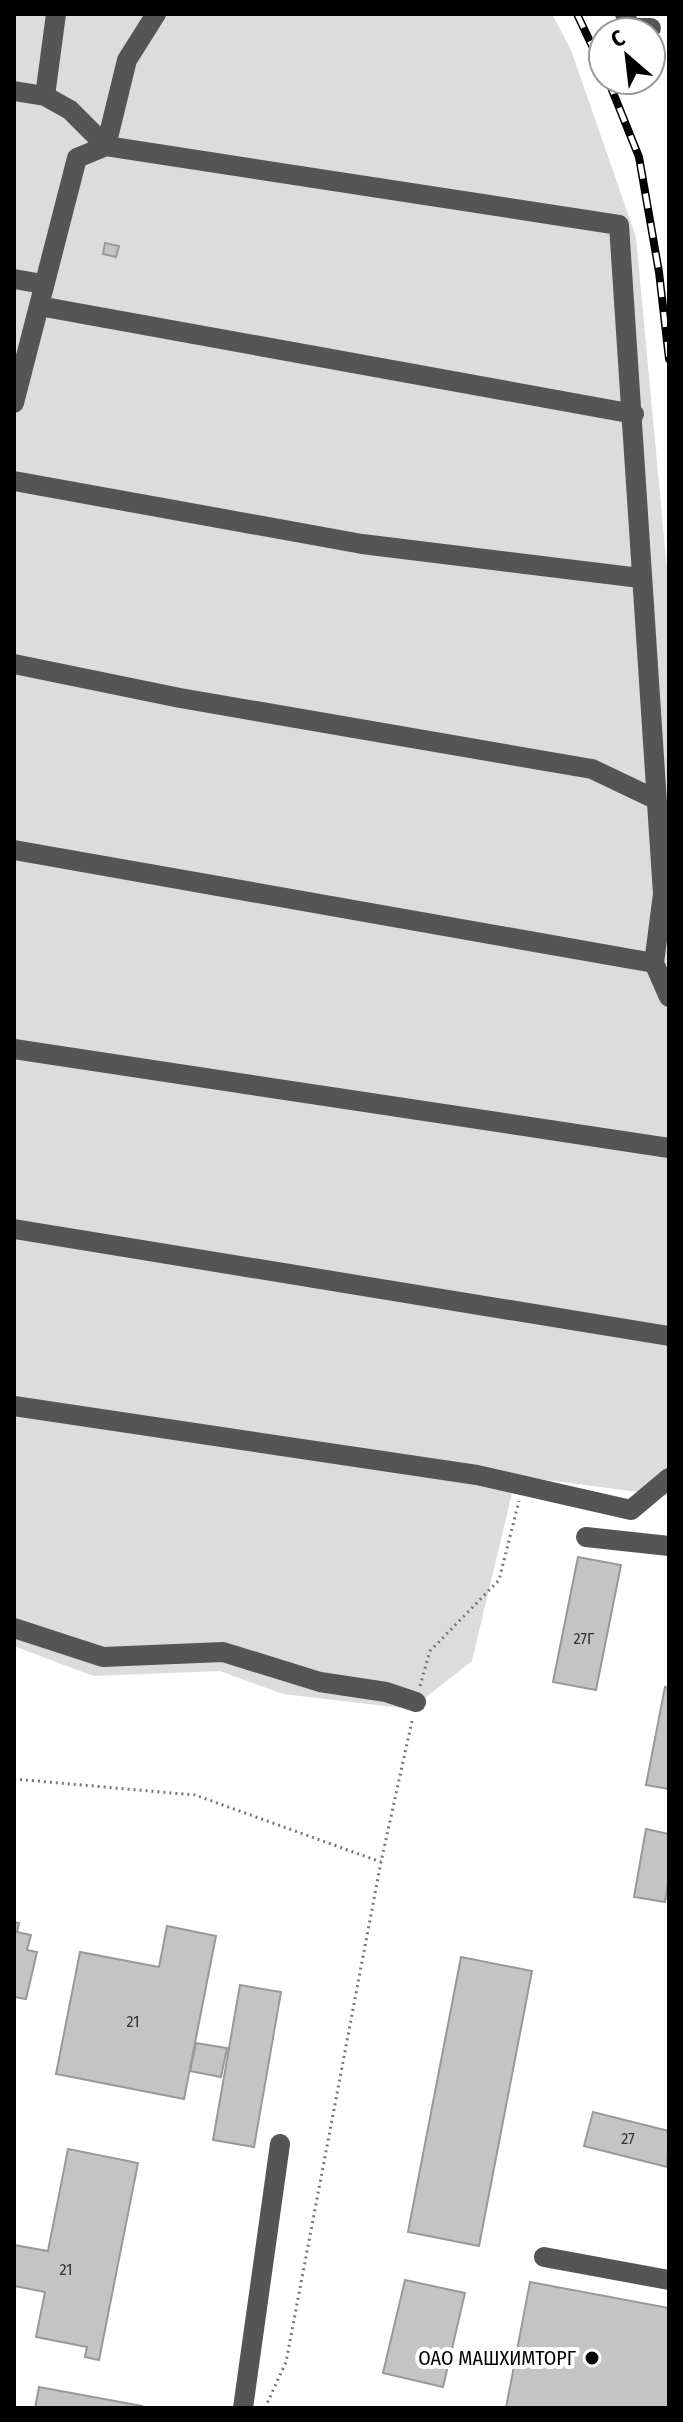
<svg xmlns="http://www.w3.org/2000/svg" width="683" height="2422" viewBox="0 0 683 2422" font-family="'Fira Sans Condensed',sans-serif">
  <style>
    .green { fill: #dcdcdc }
    .building { fill: #c4c4c4; stroke: #999; stroke-width: 2 }
    .lines { fill: none; stroke-linecap: round; stroke-linejoin: round }
    .path { stroke: #777; stroke-width: 3; stroke-dasharray: 2 4; stroke-linecap: butt }
    .minor { stroke: #555; stroke-width: 20 }
    .rail-casing { stroke: #000; stroke-width: 8 }
    .rail { stroke: #fff; stroke-width: 5; stroke-dasharray: 15; stroke-linecap: butt }
    .poi-dot { fill: #000; stroke: #fff; stroke-width: 3 }
    .labels { text-anchor: middle; stroke-width: 8; stroke-linejoin: round; paint-order: stroke }
    .number-label { font-size: 16px; fill: #313131 }
    .poi-label { font-size: 20px; fill: #000; stroke: #fff; text-anchor: end }
  </style>
  <rect width="100%" height="100%" fill="#fff"/>
  <!-- green -->
  <path class="green" d="M14,14h538l19,36 65,187 33,354v905l-153,-20 -44,185 -61,48 -128,-15 -63,-23 -127,5 -79,-30z"/>
  <!-- building -->
  <path class="building" d="M105,243l14,3 -3,11 -13,-3z
    M578,1557l43,8 -25,125 -43,-8z
    M665,1687l4,1v101l-23,-4z
    M646,1829l23,5v44l-4,24 -31,-5z
    M14,1922l5,1 -2,9 14,3 -4,15 10,2 -11,47 -12,-2z
    M167,1926l49,10 -32,163 -128,-25 24,-122 79,15z
    M461,1957l71,14 -53,275 -71,-14z
    M240,1985l41,7 -27,155 -41,-7z
    M196,2043l31,5 -6,29 -31,-6z
    M593,2112l76,19 -2,36 -83,-21z
    M68,2149l70,14 -39,197 -14,-3 2,-10 -51,-10 9,-45 -31,-6v-41l34,6z
    M405,2280l60,13 -22,94 -60,-14z
    M530,2282l139,26v100h-163z
    M39,2387l103,19 -1,2h-106z"/>
  <g class="lines">
    <!-- path -->
    <path class="path" d="M420,1686l10,-35 69,-71 20,-79
      M14,1779l181,16 186,67
      M265,2408l21,-46 95,-500 31,-141"/>
    <!-- minor -->
    <path class="minor" d="M56,14l-11,82 25,14 36,36 513,79 44,669 -9,69 15,34
      M625,14l5,14h21
      M14,91l31,5
      M14,279l29,5
      M39,306l595,108
      M14,403l63,-245 29,-12 21,-86 29,-46
      M14,481l348,63 278,34
      M14,664l166,34 412,71 63,30
      M14,850l640,113
      M14,1049l655,99
      M14,1229l655,107
      M14,1406l463,69 154,35 38,-32
      M586,1537l83,9
      M14,1628l89,29 120,-5 97,30 66,10 30,10
      M544,2257l125,23
      M243,2408l37,-264"/>
    <!-- rail casing -->
    <g class="rail-casing">
      <path id="rail" d="M577,14l26,55
        M608,80l31,77 20,115 10,87"/>
    </g>
    <!-- rail -->
    <use href="#rail" class="rail"/>
  </g>
  <!-- markers -->
  <circle class="poi-dot" cx="592" cy="2358" r="8"/>
  <g class="labels">
    <!-- number labels -->
    <g class="number-label">
      <text x="584" y="1644">27Г</text>
      <text x="133" y="2027">21</text>
      <text x="628" y="2144">27</text>
      <text x="66" y="2275">21</text>
    </g>
    <!-- poi labels -->
    <g class="poi-label">
      <text x="576" y="2365">ОАО МАШХИМТОРГ</text>
    </g>
  </g>
  <!-- border -->
  <rect width="683" height="2422" fill="none" stroke="#000000" stroke-width="32"/>
  <!-- north arrow -->
  <g transform="translate(627 56) rotate(332)"><circle r="38" fill="#ffffff" stroke="#999999" stroke-width="2"/>
  <path d="M0-6L14 30L0 20L-14 30Z" fill="#000000"/>
  <text y="-12" font-size="22" font-weight="bold" text-anchor="middle" fill="#000000">С</text>
  </g>
</svg>
